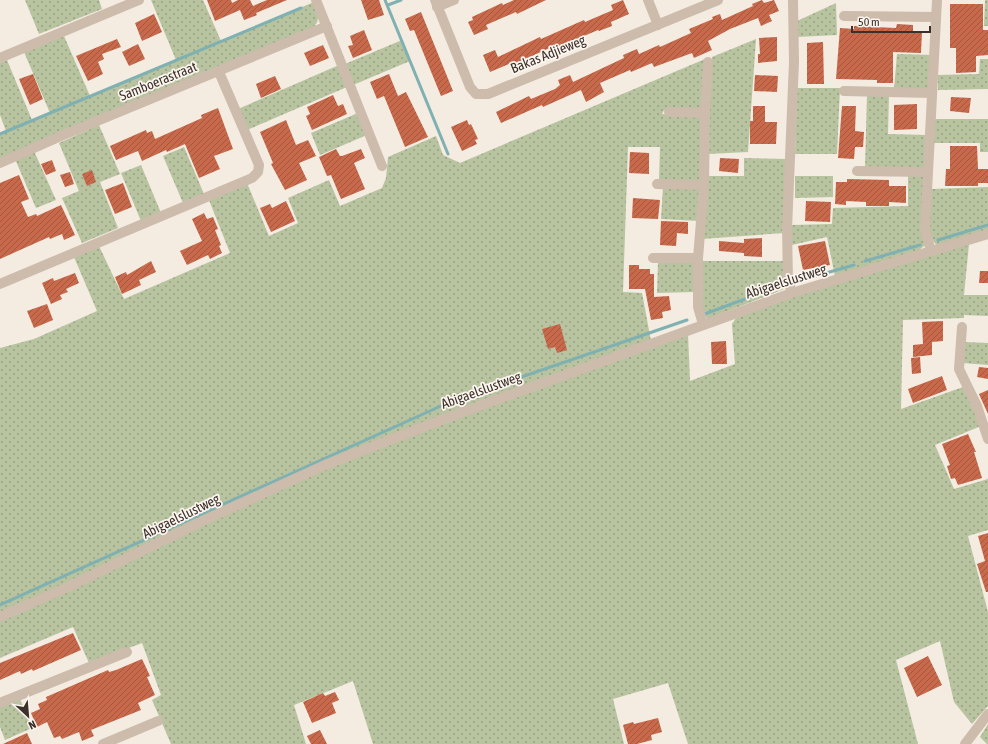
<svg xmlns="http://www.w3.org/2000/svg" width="988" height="744" viewBox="0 0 988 744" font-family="'Asap Condensed',sans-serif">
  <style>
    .grass { fill: url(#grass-dots) }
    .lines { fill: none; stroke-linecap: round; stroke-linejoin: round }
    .stream { stroke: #7fb0b2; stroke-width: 3 }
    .building { fill: url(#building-hatch) }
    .minor { stroke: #cdbbac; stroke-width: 10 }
    .labels { text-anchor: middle; stroke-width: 3.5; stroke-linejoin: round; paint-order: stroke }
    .street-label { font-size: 14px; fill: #3b302b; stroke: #fbf5ee }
  </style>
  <defs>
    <pattern id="grass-dots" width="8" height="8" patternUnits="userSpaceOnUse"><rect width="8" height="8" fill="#b8c4a0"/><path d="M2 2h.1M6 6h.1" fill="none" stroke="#97a083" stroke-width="1.8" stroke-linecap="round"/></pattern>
    <pattern id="building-hatch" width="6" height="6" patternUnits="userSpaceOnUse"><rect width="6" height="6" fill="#c8694b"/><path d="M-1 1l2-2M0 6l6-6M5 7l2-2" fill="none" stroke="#a4573f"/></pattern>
  </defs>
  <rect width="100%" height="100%" fill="#f4ebe1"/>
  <!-- grass -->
  <path class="grass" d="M25,0h74l3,9 -63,25z
    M151,0h52l18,41 93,-39c3,10 8,19 -2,26l-312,131v-25l6,-3 -6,-16v-52l7,-3 25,60 18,-7 -26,-61 40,-16 26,60 86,-36z
    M985,0h3v26h-4z
    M836,3l1,32 -40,2v-16z
    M756,39l-8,113 -41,2v-40l5,-57z
    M402,40l8,21 -57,24 -8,-21z
    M897,54l35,1 -2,35 -36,-1z
    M705,59l-3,51h-38l-2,4 40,3 -1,65 -42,-1 1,-34h-32l-5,145 19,1 9,48 -192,69 -459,204v-266l34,-9 63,-28 -23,-54 25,-11 25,53 106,-46 -21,-53 38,-17 22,53 29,-13 -10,-25 41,-18 11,26 42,-18 4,-10 2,-21 48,-21 7,19 17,8z
    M980,59h8v30l-50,1v-15l41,-1z
    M339,65l8,22 -100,43 -9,-21z
    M797,88h43l-3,66h-42z
    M867,95h22l-1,39 39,1 -2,33h-60z
    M358,113l9,22 -47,20 -9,-22z
    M934,119h54v33h-8v-9h-46z
    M99,125l21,49 -20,8 18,46 -36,15 -20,-45 17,-7 -20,-48z
    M184,147l20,47 -21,9 -20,-47z
    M34,151l22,49 -20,8 -21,-49z
    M744,158l43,1 -3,74 -82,6 5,-63h37z
    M141,165l20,48 -20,8 -20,-48z
    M908,174h17v66l-1,6 -7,6 -82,24 -8,-39 -35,8 -1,-20 41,-1 1,-16 75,-2z
    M795,176h38v21l-38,1z
    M663,187l39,1 -3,33 -38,-2z
    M988,187v45l-50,14c-15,-10 -7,-42 -6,-57z
    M969,244l-5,51h24v21l-24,-1v3l-61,2 -2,89 62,-22 18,39 -46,19 19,44 34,-10v51l-20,6 20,76v94l-16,18 -18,-22 -14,-61 -44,19 22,84h-230l-20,-61 -55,16 11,45h-251l-20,-63 -59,24 12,39h-135l-19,-44 9,-5 -19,-52 -53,20 -16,-36 -73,31v-38l327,-152 129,-50 232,-84 2,47 45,-17 -3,-40 4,-6 24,-11z
    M658,261l37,1v30l-38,1z
    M702,261h82l1,27 -3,2 -75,29 -5,-13z
    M965,342l23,1v22l-25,-2z
    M20,699l12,29 -27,12 -5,-13v-20z
    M988,724v20h-1l-7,-7z"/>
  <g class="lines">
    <!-- stream -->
    <path class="stream" d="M385,0l63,154
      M388,5l13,-5
      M0,134l301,-126
      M938,240l50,-15
      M865,261l55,-16
      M798,281l56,-16
      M702,315l78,-29
      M0,605l452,-204 235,-81"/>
  </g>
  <!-- building -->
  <path class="building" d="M207,0h24l1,3 6,-3h12l3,6 14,-6h20l-31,13 1,2 -13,5 -4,-10 -25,11z
    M361,0h18l5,15 -16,5z
    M514,0h32l-29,14 -1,-2 -30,13 2,4 -14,6 -6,-13 5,-2 -1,-3 30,-14 1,2z
    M623,0l6,14 -18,8 1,4 -13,5 -1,-1 -42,18 -2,-2 -42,19 -1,-2 -21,9 -7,-17 12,-5 3,7 42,-20 1,2 43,-19 1,2 28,-12 -2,-5z
    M762,0l2,3 10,-3 5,11 -10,4 3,6 -11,5 -3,-8 -28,11 -22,12 4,9 -18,8 -2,-5 -38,14 -2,-4 -21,9 -1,-2 -30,13 4,9 -18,10 -5,-12 -38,17 -1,-2 -41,18 -5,-11 33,-16 2,3 24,-10 5,-4 -2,-5 12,-5 3,7 51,-24 -1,-3 14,-6 2,5 20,-9 1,2 31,-14 -2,-4 24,-10 -1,-2 8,-3 2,6 31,-14 -1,-2z
    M950,4h33v26h5v25l-12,1v16l-20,1v-25h-6z
    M421,12l32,79 -12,5 -27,-66 -4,1 -5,-12z
    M154,14l8,18 -20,9 -7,-18z
    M897,24l16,1v6l9,1 -1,21 -28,-1v31h-16v-3l-41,-1 4,-51 14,1v-3l42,2z
    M364,30l8,20 -19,8 -5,-12 5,-1 -3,-9z
    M777,37v24l-19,2v-9h2l-1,-16z
    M117,39l4,8 -19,7 2,5 -6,3 5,12 -15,7 -12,-25z
    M823,42l1,42h-17v-41z
    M138,44l7,15 -16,7 -7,-14z
    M323,45l6,13 -19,8 -6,-13z
    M33,74l10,25 -13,6 -11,-26z
    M389,74l9,22 8,-4 22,45 -23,10 -21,-51 -7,3 -7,-17z
    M755,75l23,1 -1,16 -23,-1z
    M275,76l6,13 -20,9 -5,-14z
    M333,95l5,11 5,-2 4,10 -35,16 -6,-14 4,-2 -3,-7z
    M951,97l20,1 -2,15 -19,-2z
    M917,104v25l-23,1v-25z
    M753,106h12v16h12l-1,22h-26v-23h3z
    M842,106h14l-1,25 9,1 -1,15h-8l-1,12 -16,-1z
    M218,108l15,41 -19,7 6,13 -21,9 -14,-34 -18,8 -1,-2 -24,11 -4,-10 -22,9 -6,-14 36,-16 1,3 5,-2 3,8 47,-21 -1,-3z
    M286,120l10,25 12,-5 8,16 -17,7 8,17 -22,10 -14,-26 2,-1 -13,-31z
    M467,120l2,5 2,-1 7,15 -3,1 2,4 -15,7 -11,-24z
    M950,146h27l1,23h10v14h-10v3h-33l1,-17h4z
    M336,149l4,7h2l19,-7 4,9 -11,5 11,26 -24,10 -10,-24 -4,1 -8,-19z
    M630,152l19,1v21l-20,-1z
    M720,158l19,1 -1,14 -19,-2z
    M52,160l4,11 -10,4 -5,-11z
    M92,170l4,12 -9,4 -5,-12z
    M70,172l4,12 -9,3 -5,-12z
    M19,175l10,24 -8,3 7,15 8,-3 1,2 24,-11 14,30 -11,5 -2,-6 -12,5 -1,-2 -49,22v-76z
    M847,179l42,1v6h17v17l-17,-1v4h-23v-4l-20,-1v4l-11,-1 1,-22h11z
    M123,183l9,24 -17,7 -10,-24z
    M633,198l27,2 -2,19 -26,-1z
    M286,201l9,20 -24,11 -11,-24 10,-4 2,4z
    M806,201l25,1 -1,20 -25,-1z
    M204,213l3,6 6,-2 5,12 -3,1 6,15 -2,1 3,7 -12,6 -2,-4 -21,10 -7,-14 22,-10 -10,-22z
    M661,221l27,1v12l-11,-1 -1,13 -16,-1z
    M762,238v19l-18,-1v-3l-25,-2v-10l25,2v-4z
    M825,241l5,24 -27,5 -5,-24z
    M151,261l5,11 -17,8 2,5 -19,9 -7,-17 11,-5 1,3z
    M629,265h10v4h11v5h4v23l15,-1 2,14 -9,2 1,6 -12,2 -6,-31h-16z
    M980,271h8v12h-9z
    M75,273l4,10 -13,6 2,3 -8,3 2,4 -11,5 -9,-21 11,-5 1,3z
    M47,304l6,16 -19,8 -7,-17z
    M943,321v20l-11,1v13l-19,2v-12l10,-1 -1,-22z
    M560,324l7,26 -10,3 -2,-6 -7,2 -6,-20z
    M726,341l1,23h-15l-1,-22z
    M920,357l1,16 -9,1 -1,-16z
    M979,367l9,1v11l-11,-2z
    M942,376l5,14 -34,13 -5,-14z
    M988,390v24l-9,-20z
    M968,434l8,18h-2l8,26 -24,7 -3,-7 -4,1 -4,-13 3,-1 -8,-21z
    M988,533v59h-2l-9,-28 8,-3 -7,-25z
    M73,633l8,17 -48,21 -1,-2 -11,5 -1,-3 -20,9v-17z
    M928,656l14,29 -25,12 -13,-29z
    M142,659l8,17 -3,1 8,18 -17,8 3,7 -50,20 3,6 -12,5 -3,-9 -17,7 -2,-3 -6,2 -7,-16 -10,5 -6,-14 9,-4 -2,-5 9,-4 -1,-3 62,-27 1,2 7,-2z
    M335,692l4,8 -7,3 4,10 -24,10 -9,-21 20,-9 2,3z
    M658,718l4,14 -11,3 1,5 -15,4h-9l-5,-19 10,-3 1,2z
    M320,730l7,14h-16l-4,-8z
    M27,733l5,11h-29z"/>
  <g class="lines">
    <!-- minor -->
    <path class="minor" d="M316,0l66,166
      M435,0l35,87 6,7h12l230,-94
      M648,0l10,25
      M437,7l17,-7
      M844,16l92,1
      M0,58l139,-58
      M844,91l88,2
      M669,112l36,1
      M0,163l61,-27 266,-110
      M857,171l71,1
      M657,184l47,1
      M931,251l-6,-21 12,-230
      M653,258h45
      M0,284l252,-106 6,-6 1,-7 -40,-93
      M792,293l-4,-12 -1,-52 7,-167 -1,-62
      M703,324l-5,-17v-49l6,-73 1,-72 3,-51
      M962,327l-3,42 18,37 11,33
      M0,617l68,-30 139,-68 118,-54 135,-52 332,-120 196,-59
      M0,703l127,-51
      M103,744l55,-23
      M965,744l23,-30"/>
  </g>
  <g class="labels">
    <!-- street labels -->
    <g class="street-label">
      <text transform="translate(548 54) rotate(-22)" y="5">Bakas Adjieweg</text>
      <text transform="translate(158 81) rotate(-22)" y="5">Samboerastraat</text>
      <text transform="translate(786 281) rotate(-18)" y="5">Abigaelslustweg</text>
      <text transform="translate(481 390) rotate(-20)" y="5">Abigaelslustweg</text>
      <text transform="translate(181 516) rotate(-26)" y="5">Abigaelslustweg</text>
    </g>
  </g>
  <!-- north arrow -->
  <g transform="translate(28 716) rotate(154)" stroke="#fbf5ee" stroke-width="3" paint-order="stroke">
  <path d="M0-3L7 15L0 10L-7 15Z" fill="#3b302b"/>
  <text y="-6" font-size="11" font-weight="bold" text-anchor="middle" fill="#3b302b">N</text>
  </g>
  <!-- scale -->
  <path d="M852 26v6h78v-6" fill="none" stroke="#3b302b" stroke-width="2"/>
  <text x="858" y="26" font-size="12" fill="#3b302b" stroke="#fbf5ee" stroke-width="3" paint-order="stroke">50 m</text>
</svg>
